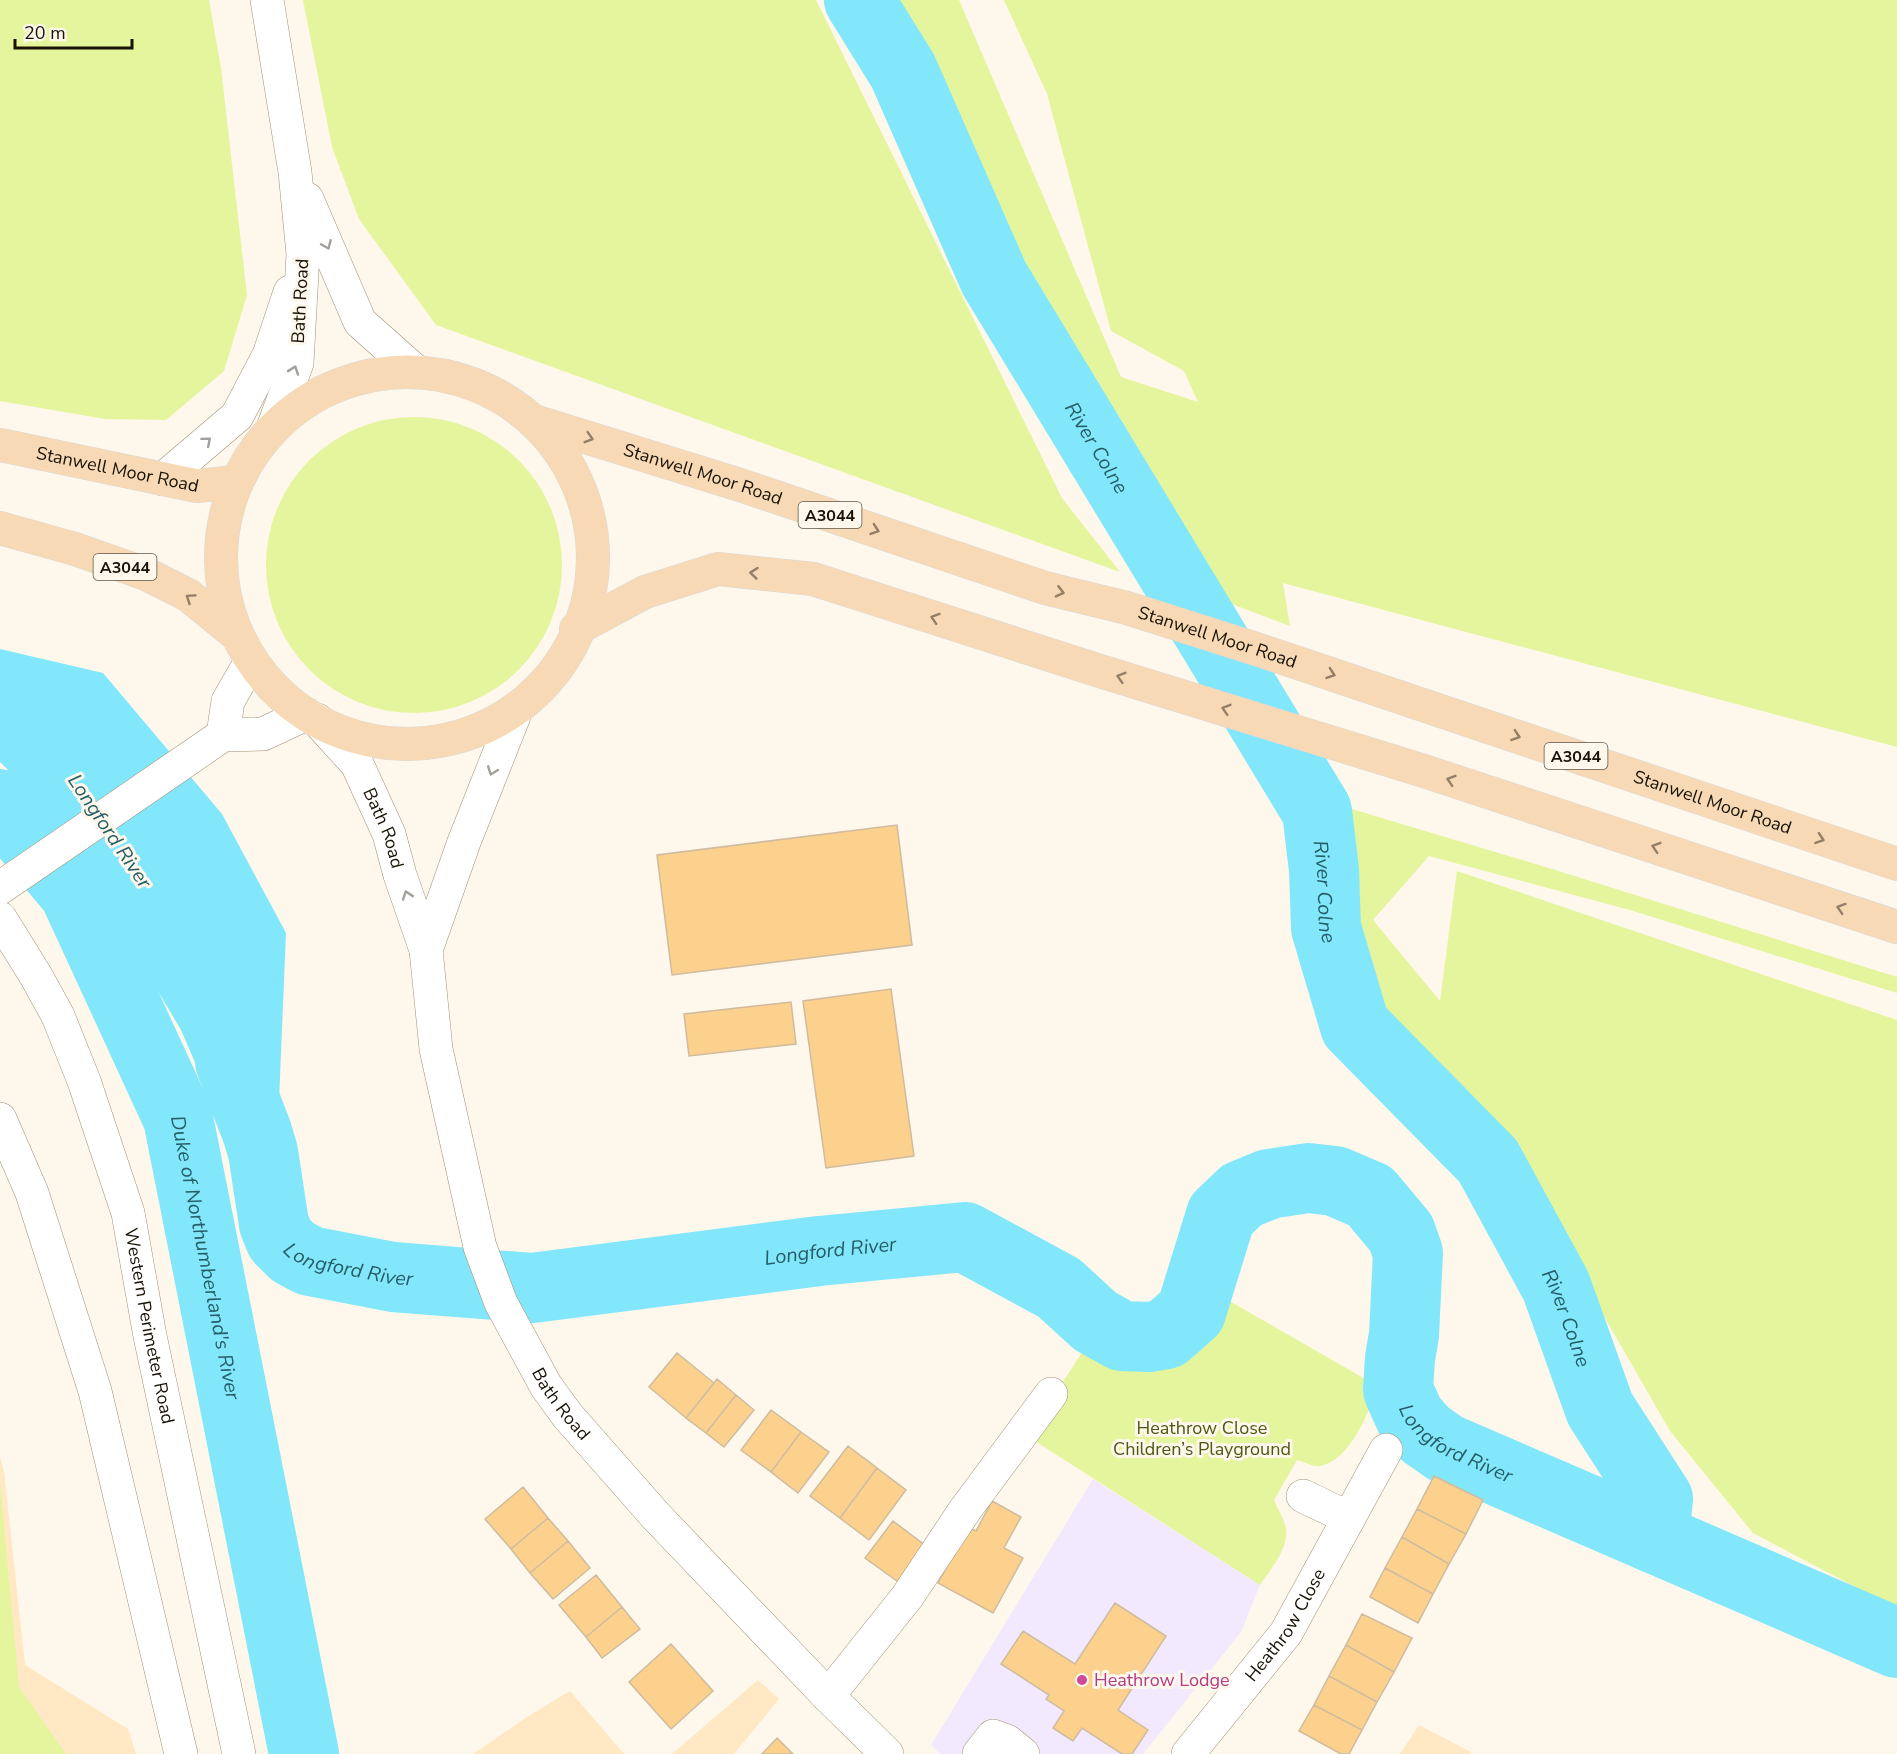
<svg xmlns="http://www.w3.org/2000/svg" width="1897" height="1754" viewBox="0 0 1897 1754" font-family="'Nunito Sans',sans-serif">
  <style>
    .commercial { fill: #f2e9ff }
    .built { fill: #ffe8c3 }
    .green { fill: #e4f59d }
    .water { fill: #82e7fa }
    .lines { fill: none; stroke-linecap: round; stroke-linejoin: round }
    .river { stroke: #82e7fa; stroke-width: 70 }
    .building { fill: #fbd18d; stroke: #cfbc9f; stroke-width: 1.5 }
    .minor-casing { stroke: #a29175; stroke-width: 34 }
    .major-casing { stroke: #dad9d7; stroke-width: 34 }
    .minor { stroke: #fff; stroke-width: 33 }
    .major { stroke: #f7d9b5; stroke-width: 33 }
    .oneway { stroke: #a3a09c }
    .oneway2 { stroke: #937f67 }
    .hotel-dot { fill: #d1479c; stroke: #fef7eb; stroke-width: 2 }
    .labels { text-anchor: middle; stroke-width: 6; stroke-linejoin: round; paint-order: stroke }
    .shield { fill: #fef7eb; stroke: #5d574b; stroke-width: 1.5 }
    .shield-label { font-size: 16px; font-weight: bold; fill: #181207 }
    .street-label { font-size: 18px; fill: #181207; stroke: #fef7eb }
    .park-label { font-size: 18px; fill: #4e5812; stroke: #fef7eb }
    .hotel-label { font-size: 18px; fill: #b23c85; stroke: #fef7eb; text-anchor: start }
    .water-label { font-size: 20px; font-style: italic; fill: #255e68; stroke: #fef7eb }
  </style>
  <rect width="100%" height="100%" fill="#fef7eb"/>
  <!-- commercial -->
  <path class="commercial" d="M1093,1479l167,106 -19,47 -98,122h-203l-9,-9z"/>
  <!-- built -->
  <path class="built" d="M0,1457l4,15 21,193 103,64 8,25h-136z
    M758,1680l21,19 -45,55h-62z
    M570,1691l54,63h-151l54,-37z
    M1419,1725l52,27 -1,2h-70z"/>
  <!-- green -->
  <path class="green" d="M0,0h209l12,68 26,227 -23,76 -58,49 -61,-1 -105,-18z
    M303,0h513l246,498 58,74 -684,-247 -77,-106 -27,-72z
    M892,0h67l162,377 77,25 -14,-31 -73,-40 -64,-237 -43,-94h893v747l-614,-164 7,43 -111,-42z
    M266 565a148 148 0 1 1 296 0a148 148 0 1 1-296 0Z
    M1335,804l217,65 345,108v16l-267,-83 -201,-54 -56,64 67,81 17,-130 440,149v589l-144,-76 -83,-102 -107,-186 -97,-151 -76,-71 -52,-146z
    M1219,1295l160,92c-12,26 -27,72 -59,79 -6,1 -16,-4 -23,-6l-23,40c4,9 10,19 12,28 3,21 -15,40 -26,57l-233,-149 62,-94c10,4 20,9 31,11 52,11 77,-14 99,-58z
    M0,1483l19,204 47,67h-66z"/>
  <!-- water -->
  <path class="water" d="M0,649l103,24 119,141 64,119 -9,216 -40,10 -56,-129 -129,-218 -52,-50z"/>
  <g class="lines">
    <!-- river -->
    <g class="river">
      <path id="s1" d="M859,0l44,71 91,207 323,533 7,59 2,58 29,98 133,135 68,125 44,123 58,90 -4,39 243,105"/>
      <path id="s2" d="M0,804l74,88 104,226 126,636"/>
      <path id="s3" d="M230,1062l27,70 6,20 11,72 6,15 13,13 17,9 83,16 139,11 287,-37 146,-14 94,51 36,33 27,15 27,1 17,-3 25,-22 30,-97 21,-20 27,-11 39,-6 27,3 35,15 31,37 7,20 -4,82 -4,23 -2,32 12,27 15,17 20,14 209,90"/>
    </g>
  </g>
  <!-- building -->
  <path class="building" d="M897,825l15,120 -240,30 -15,-120z
    M891,989l23,167 -88,12 -23,-167z
    M791,1002l5,42 -107,12 -5,-42z
    M677,1353l37,30 -28,35 -37,-31z
    M717,1379l19,16 -30,38 -20,-15z
    M736,1395l18,15 -30,37 -18,-14z
    M771,1410l30,22 -30,40 -30,-22z
    M801,1432l28,20 -31,41 -27,-21z
    M848,1446l29,22 -37,50 -30,-22z
    M877,1468l29,22 -37,50 -29,-22z
    M1434,1476l49,24 -17,34 -49,-25z
    M523,1487l25,31 -37,31 -26,-30z
    M992,1501l29,16 -17,31 19,10 -30,55 -55,-30 30,-56 8,4z
    M1417,1509l49,25 -17,30 -47,-27z
    M548,1518l20,23 -38,32 -19,-24z
    M893,1521l37,28 -26,37 -39,-28z
    M1402,1537l47,27 -16,30 -48,-26z
    M568,1541l22,27 -37,31 -23,-26z
    M1385,1568l48,26 -15,29 -48,-26z
    M596,1575l26,32 -36,30 -27,-32z
    M1115,1603l51,33 -48,74 30,20 -16,24h-10l-40,-26 -9,13 -20,-13 11,-17 -18,-12 3,-4 -48,-31 22,-33 52,33z
    M622,1607l18,22 -38,29 -16,-21z
    M1362,1614l50,24 -18,34 -48,-27z
    M671,1644l42,47 -42,38 -42,-47z
    M1346,1645l48,27 -17,30 -48,-26z
    M1329,1676l48,26 -15,28 -48,-25z
    M1314,1705l48,25 -13,24h-8l-42,-23z
    M777,1738l16,16h-31z"/>
  <g class="lines">
    <!-- minor casing -->
    <g class="minor-casing">
      <g id="minor">
        <path d="M267,0l28,172 8,82 -6,109 -23,62"/>
        <path d="M307,199l53,123 54,48"/>
        <path d="M163,479l74,-63 32,-61 21,-63"/>
        <path id="s4" d="M317,720l40,44 32,70 11,41 26,75 10,99 44,198 21,56 45,83 21,29 88,100 173,181 59,58"/>
        <path d="M223,735l5,-34 22,-38"/>
        <path d="M0,888l223,-153 40,-1 43,-20"/>
        <path id="s5" d="M0,918l36,58 22,40 26,65 44,132 22,123 89,418"/>
        <path d="M426,950l38,-108 50,-126"/>
        <path d="M0,1119l32,74 63,198 86,363"/>
        <path d="M1303,1496l46,22"/>
        <path d="M828,1696l79,-99 58,-87 86,-116"/>
        <path d="M979,1754l14,-18 14,5 16,13"/>
        <path id="s6" d="M1188,1754l98,-121 100,-183"/>
      </g>
    </g>
    <!-- major casing -->
    <g class="major-casing">
      <g id="major">
        <circle cx="407" cy="558" r="186"/>
        <path id="s7" d="M534,421l206,64 305,103 82,20 129,41 641,215"/>
        <path id="s8" d="M0,445l197,41 38,-4"/>
        <path d="M0,528l75,21 71,25 42,21 48,39"/>
        <path d="M576,629l69,-37 73,-23 95,10 287,92 324,100 473,156"/>
      </g>
    </g>
    <!-- minor -->
    <use href="#minor" class="minor"/>
    <!-- major -->
    <use href="#major" class="major"/>
  </g>
  <!-- one-way arrows -->
  <defs><path id="oneway-chevron" d="M-2-3.5L2.5 0L-2 3.5" fill="none" stroke-width="1.6" stroke-linecap="round" stroke-linejoin="round" transform="scale(1.5)"/></defs>
  <g class="oneway">
    <use href="#oneway-chevron" transform="translate(327 245) rotate(67)"/>
    <use href="#oneway-chevron" transform="translate(294 370) rotate(-71)"/>
    <use href="#oneway-chevron" transform="translate(207 441) rotate(-40)"/>
    <use href="#oneway-chevron" transform="translate(492 771) rotate(111)"/>
    <use href="#oneway-chevron" transform="translate(407 895) rotate(-109)"/>
  </g>
  <g class="oneway2">
    <use href="#oneway-chevron" transform="translate(589 438) rotate(17)"/>
    <use href="#oneway-chevron" transform="translate(875 530) rotate(19)"/>
    <use href="#oneway-chevron" transform="translate(754 573) rotate(-174)"/>
    <use href="#oneway-chevron" transform="translate(1060 592) rotate(14)"/>
    <use href="#oneway-chevron" transform="translate(190 598) rotate(-146)"/>
    <use href="#oneway-chevron" transform="translate(935 618) rotate(-162)"/>
    <use href="#oneway-chevron" transform="translate(1331 674) rotate(19)"/>
    <use href="#oneway-chevron" transform="translate(1121 677) rotate(-163)"/>
    <use href="#oneway-chevron" transform="translate(1226 709) rotate(-163)"/>
    <use href="#oneway-chevron" transform="translate(1516 736) rotate(19)"/>
    <use href="#oneway-chevron" transform="translate(1451 780) rotate(-162)"/>
    <use href="#oneway-chevron" transform="translate(1820 839) rotate(19)"/>
    <use href="#oneway-chevron" transform="translate(1656 847) rotate(-162)"/>
    <use href="#oneway-chevron" transform="translate(1841 908) rotate(-162)"/>
  </g>
  <!-- markers -->
  <circle class="hotel-dot" cx="1082" cy="1680" r="6"/>
  <g class="labels">
    <!-- shield labels -->
    <g class="shield">
      <rect x="798.5" y="502" width="63" height="26" rx="4.5"/>
      <rect x="93.5" y="554" width="63" height="26" rx="4.5"/>
      <rect x="1544.5" y="743" width="63" height="26" rx="4.5"/>
    </g>
    <g class="shield-label">
      <text x="830" y="521">A3044</text>
      <text x="125" y="573">A3044</text>
      <text x="1576" y="762">A3044</text>
    </g>
    <!-- street labels -->
    <g class="street-label">
      <text transform="translate(300 301) rotate(-87)" y="6">Bath Road</text>
      <text dy="6" stroke="none"><textPath href="#s8" startOffset="120">Stanwell Moor Road</textPath></text>
      <text dy="6" stroke="none"><textPath href="#s7" startOffset="177">Stanwell Moor Road</textPath></text>
      <text dy="6" stroke="none"><textPath href="#s7" startOffset="717">Stanwell Moor Road</textPath></text>
      <text dy="6" stroke="none"><textPath href="#s7" startOffset="1239">Stanwell Moor Road</textPath></text>
      <text dy="6" stroke="none"><textPath href="#s4" startOffset="129">Bath Road</textPath></text>
      <text dy="6" stroke="none"><textPath href="#s5" startOffset="438">Western Perimeter Road</textPath></text>
      <text dy="6" stroke="none"><textPath href="#s4" startOffset="738">Bath Road</textPath></text>
      <text dy="6" stroke="none"><textPath href="#s6" startOffset="162">Heathrow Close</textPath></text>
    </g>
    <!-- park labels -->
    <g class="park-label">
      <text x="1202" y="1434">Heathrow Close<tspan x="1202" dy="21">Children’s Playground</tspan></text>
    </g>
    <!-- hotel labels -->
    <g class="hotel-label">
      <text x="1094" y="1686">Heathrow Lodge</text>
    </g>
    <!-- water labels -->
    <g class="water-label">
      <text dy="7" stroke="none"><textPath href="#s1" startOffset="508">River Colne</textPath></text>
      <text transform="translate(110 831) rotate(56)" y="7">Longford River</text>
      <text dy="7" stroke="none"><textPath href="#s1" startOffset="1014">River Colne</textPath></text>
      <text dy="7" stroke="none"><textPath href="#s3" startOffset="747">Longford River</textPath></text>
      <text dy="7" stroke="none"><textPath href="#s2" startOffset="506">Duke of Northumberland's River</textPath></text>
      <text dy="7" stroke="none"><textPath href="#s3" startOffset="261">Longford River</textPath></text>
      <text dy="7" stroke="none"><textPath href="#s1" startOffset="1518">River Colne</textPath></text>
      <text dy="7" stroke="none"><textPath href="#s3" startOffset="1701">Longford River</textPath></text>
    </g>
  </g>
  <!-- scale -->
  <path d="M15 39v9h117v-9" fill="none" stroke="#181207" stroke-width="3"/>
  <text x="24" y="39" font-size="18" fill="#181207" stroke="#fef7eb" stroke-width="4.5" paint-order="stroke">20 m</text>
</svg>
